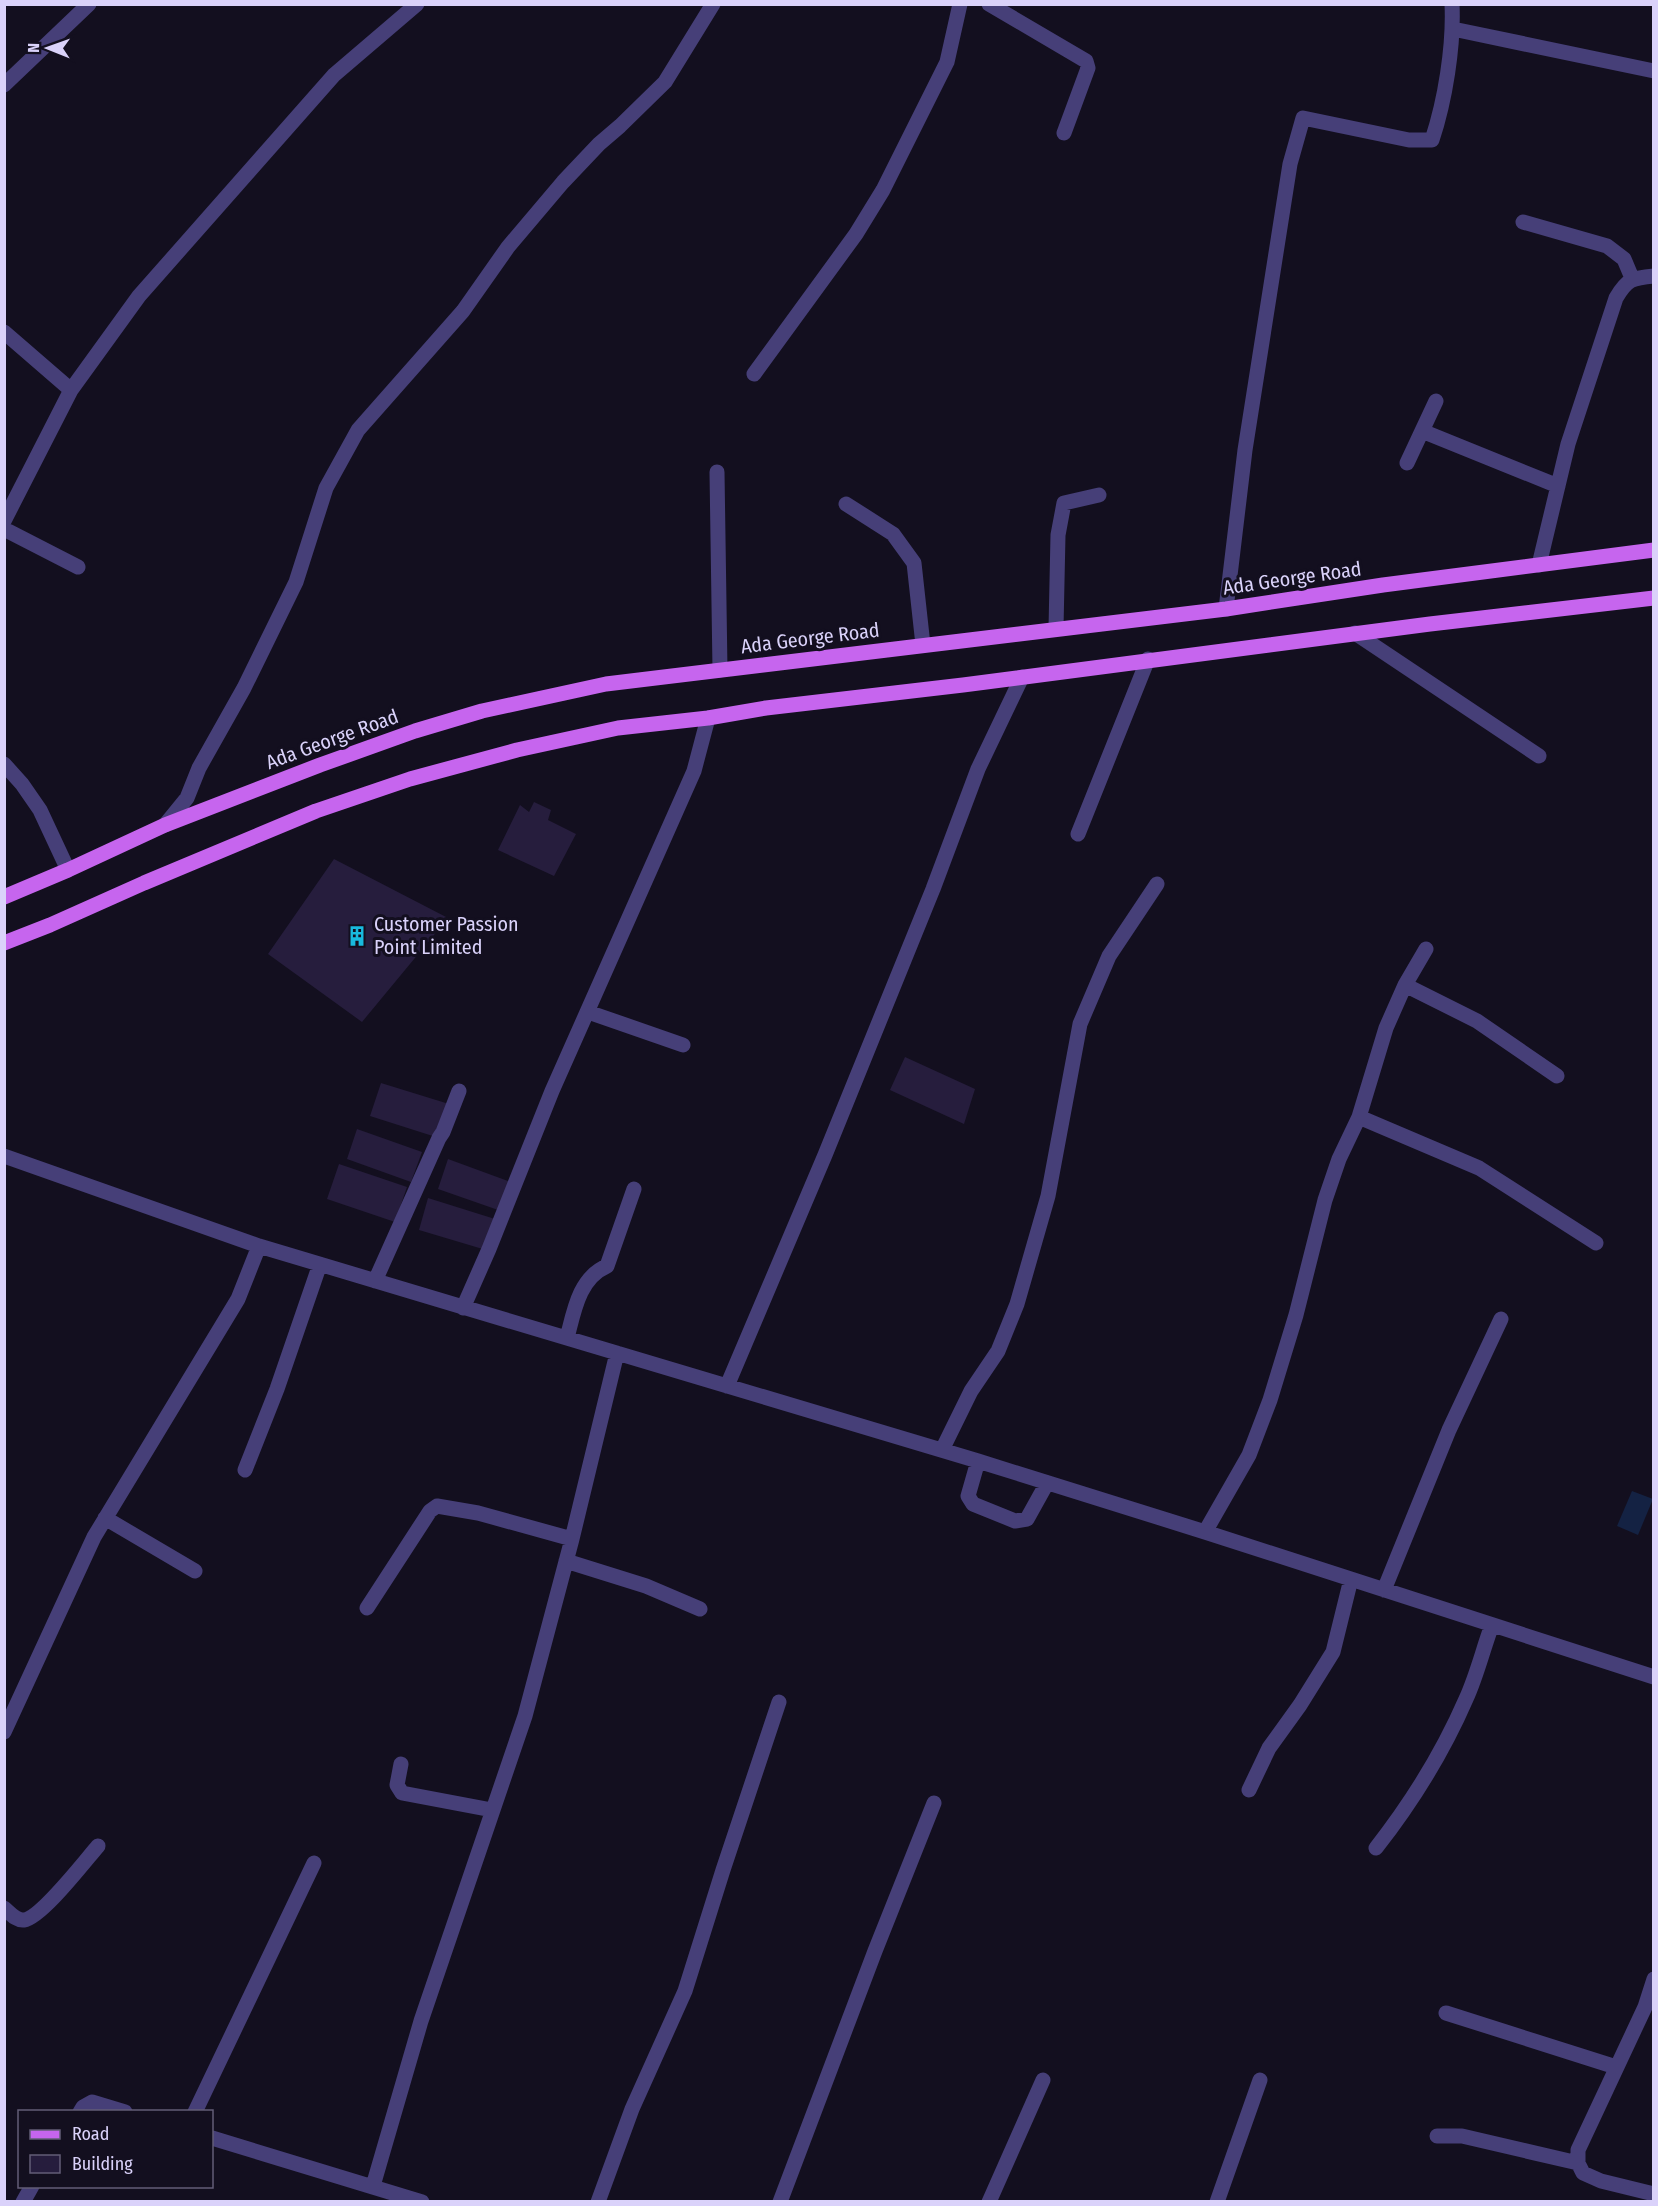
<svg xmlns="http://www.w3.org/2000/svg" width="1658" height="2206" viewBox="0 0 1658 2206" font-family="'Fira Sans Condensed',sans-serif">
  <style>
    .water { fill: #142243 }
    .building { fill: #261d3d }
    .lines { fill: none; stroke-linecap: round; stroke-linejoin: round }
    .minor { stroke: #463f78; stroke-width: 15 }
    .major { stroke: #c665ee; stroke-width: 15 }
    .labels { text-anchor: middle; stroke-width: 6; stroke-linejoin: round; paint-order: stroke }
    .street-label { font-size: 20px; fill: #dad2fa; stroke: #130f1f }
    .poi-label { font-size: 20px; fill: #dad2fa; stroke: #130f1f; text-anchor: start }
  </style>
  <rect width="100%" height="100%" fill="#130f1f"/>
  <!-- water -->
  <path class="water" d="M1632,1491l21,8 -15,36 -21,-9z"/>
  <!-- building -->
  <path class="building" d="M534,802l17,8 -3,10 28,14 -22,42 -56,-26 22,-45 9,7z
    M334,859l114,59 -86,104 -94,-68z
    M905,1057l70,32 -11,35 -74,-34z
    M381,1083l68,21 -10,34 -69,-22z
    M357,1129l65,23 -11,30 -64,-23z
    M448,1159l63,23 -10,29 -63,-22z
    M339,1164l68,23 -12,35 -68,-23z
    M428,1198l67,21 -9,31 -67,-20z"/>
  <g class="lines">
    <!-- minor -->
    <path class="minor" d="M989,4l97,57 2,7 -24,65
      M1453,29l201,42
      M4,85l85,-81
      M1523,222l84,24 17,13 8,19
      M4,332l67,58
      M754,374l102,-140 27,-44 64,-128 13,-58
      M1422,431l136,55
      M1407,463l29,-62
      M717,472l3,198
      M846,504l47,30 21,29 9,82
      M4,521l67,-131 68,-94 195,-221 83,-71
      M4,529l74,38
      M1539,565l29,-121 48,-146c11,-19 16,-20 38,-22
      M1226,609l19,-159 45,-286 13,-46 106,22h23c13,-39 22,-94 20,-136
      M1056,628l2,-93 6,-32 35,-8
      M1355,633l184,123
      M4,764l18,20 18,26 28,60
      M165,825l22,-27 12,-30 45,-80 52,-106 30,-94 32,-58 105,-119 45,-64 55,-65 36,-38 21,-18 45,-44 48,-78
      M1078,834l70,-175
      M1405,985l72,36 80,55
      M588,1012l95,33
      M1359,1117l120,51 117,75
      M4,1156l255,90 719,215 227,71 449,145
      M375,1281l64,-143 4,-6 16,-41
      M463,1308l26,-59 63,-158 142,-320 14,-53
      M567,1338c7,-27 12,-60 40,-72l27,-77
      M727,1386l98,-231 108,-266 45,-120 44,-92
      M942,1450l29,-59 27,-40 19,-47 31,-108 32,-172 29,-68 48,-72
      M978,1461l-10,35 5,8 42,17 12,-2 20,-36
      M245,1470l32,-81 43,-125
      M105,1518l90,53
      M1205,1532l44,-77 21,-55 26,-85 29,-115 14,-41 20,-42 27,-89 19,-43 21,-36
      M566,1561l80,25 54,23
      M1384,1590l65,-160 52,-111
      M367,1608l63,-97 7,-5 41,7 94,26
      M4,1732l90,-195 144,-238 21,-53
      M401,1764l-4,21 5,8 90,17
      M1249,1790l20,-42 31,-43 33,-53 18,-73
      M1376,1848c36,-46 67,-96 90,-149 11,-24 17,-50 26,-74
      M4,1908c6,5 12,13 20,12 17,-2 61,-59 74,-74
      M1654,1979l-9,28 -67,143v13l5,10 18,8 53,13
      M1446,2013l170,54
      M80,2112l3,-5 9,-5 33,10
      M195,2112l119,-249
      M1437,2136h25l116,27
      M212,2138l210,64
      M373,2186l48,-165 104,-305 47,-177 45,-186
      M23,2202l9,-16
      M598,2202l34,-93 53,-118 38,-121 56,-168
      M780,2202l95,-251 59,-148
      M989,2202l54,-122
      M1217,2202l43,-122"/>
    <!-- major -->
    <path class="major" d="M4,897l64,-27 97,-45 155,-60 95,-34 67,-20 124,-27 620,-75 157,-24 271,-35
      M4,943l46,-18 94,-42 172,-72 94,-32 107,-29 101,-22 90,-10 58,-10 197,-23 467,-61 224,-26"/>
  </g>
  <!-- icons -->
  <defs>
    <g id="building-bare" transform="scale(1.62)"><path d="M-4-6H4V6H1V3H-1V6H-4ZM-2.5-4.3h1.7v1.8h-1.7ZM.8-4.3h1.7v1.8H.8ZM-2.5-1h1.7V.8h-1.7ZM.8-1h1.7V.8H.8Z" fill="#19bade" stroke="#130f1f" stroke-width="2.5" paint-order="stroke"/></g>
  </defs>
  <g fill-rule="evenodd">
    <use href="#building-bare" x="357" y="936"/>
  </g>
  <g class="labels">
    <!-- street labels -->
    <g class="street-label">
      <text transform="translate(1292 578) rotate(-8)" y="7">Ada George Road</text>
      <text transform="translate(810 638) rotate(-7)" y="7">Ada George Road</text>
      <text transform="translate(332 739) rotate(-20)" y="7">Ada George Road</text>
    </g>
    <!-- poi labels -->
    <g class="poi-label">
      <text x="374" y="931">Customer Passion<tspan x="374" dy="23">Point Limited</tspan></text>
    </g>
  </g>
  <!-- border -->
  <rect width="1658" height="2206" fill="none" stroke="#dad2fa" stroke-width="12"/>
  <!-- legend -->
  <rect x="18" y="2110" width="195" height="78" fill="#130f1f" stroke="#635d77" stroke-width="1.5"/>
  <rect x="30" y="2130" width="30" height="9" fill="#c665ee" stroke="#635d77" stroke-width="1.5"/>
  <text x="72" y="2140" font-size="18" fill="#dad2fa">Road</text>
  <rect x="30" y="2155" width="30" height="18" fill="#261d3d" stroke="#635d77" stroke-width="1.5"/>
  <text x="72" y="2170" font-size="18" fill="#dad2fa">Building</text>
  <!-- north arrow -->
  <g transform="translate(48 48) rotate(271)" stroke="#130f1f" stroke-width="4.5" paint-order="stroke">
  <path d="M0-4.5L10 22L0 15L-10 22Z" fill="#dad2fa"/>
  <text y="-9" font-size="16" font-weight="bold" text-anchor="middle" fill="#dad2fa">N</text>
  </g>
</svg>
